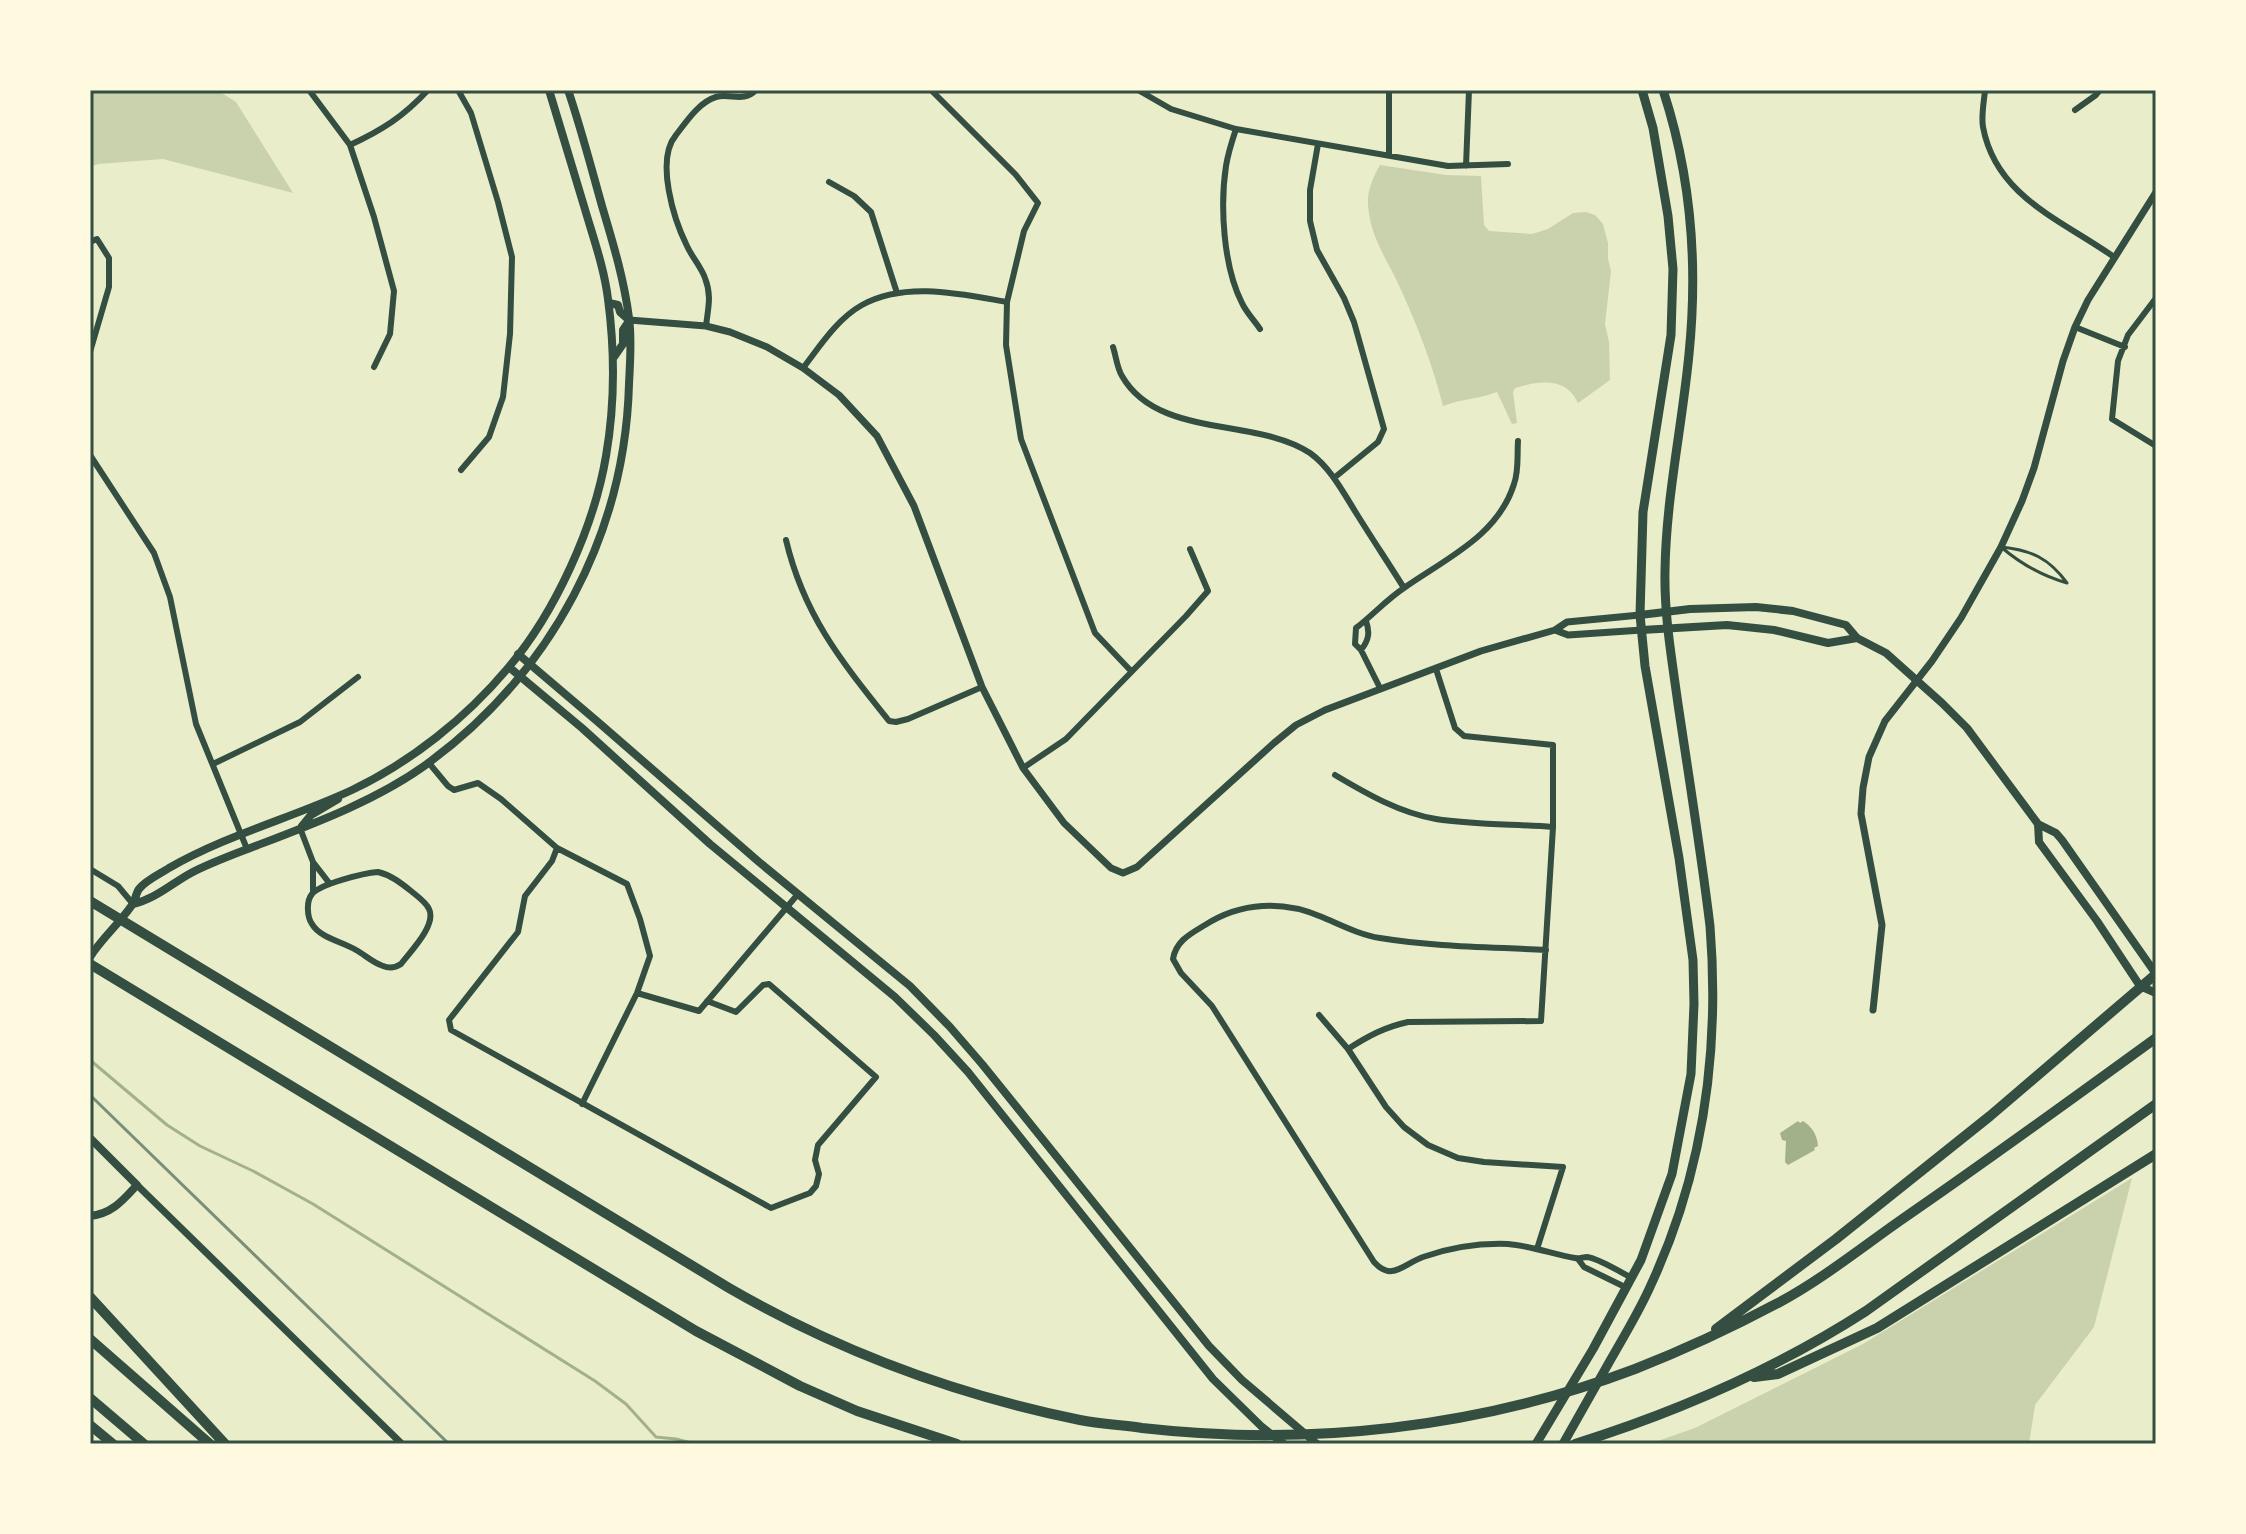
<svg xmlns="http://www.w3.org/2000/svg" width="2246" height="1534" viewBox="0 0 2246 1534" font-family="'Noto Sans',sans-serif">
  <style>
    .green { fill: #cad2ad }
    .water { fill: #a3b18a }
    .lines { fill: none; stroke-linecap: round; stroke-linejoin: round }
    .stream { stroke: #a3b18a; stroke-width: 3 }
    .service { stroke: #344e41; stroke-width: 3 }
    .minor { stroke: #344e41; stroke-width: 6 }
    .tertiary { stroke: #344e41; stroke-width: 7 }
    .secondary { stroke: #344e41; stroke-width: 8 }
    .primary { stroke: #344e41; stroke-width: 9 }
    .motorway { stroke: #344e41; stroke-width: 10 }
    .rail { stroke: #7c8e77; stroke-width: 3 }
    .neatline { fill: none; stroke: #344e41; stroke-width: 3 }
  </style>
  <rect width="100%" height="100%" fill="#e9edc9"/>
  <!-- green -->
  <path class="green" d="M90,90h127l19,12 57,91 -130,-34 -65,5 -8,3z
    M1380,165l66,10 35,1 3,49 5,6 43,3 16,-5 25,-16 13,-1 9,3 8,9 5,19v16l3,12 -6,53 4,18 1,38 -32,23c-12,-27 -40,-22 -63,-15l-2,4 4,31 -5,1 -15,-32c-18,7 -36,7 -54,14 -10,-40 -25,-79 -42,-116 -12,-28 -31,-52 -33,-85 -1,-14 5,-28 12,-40z
    M2132,1178l-38,149 -59,78 -6,39h-380l46,-16 168,-84z"/>
  <!-- water -->
  <path class="water" d="M1798,1121l2,2 3,-2c9,6 14,13 15,25l-4,2 1,2 -27,15 -3,-3 1,-21 -4,-1 -2,-7z"/>
  <g class="lines">
    <!-- stream -->
    <path class="stream" d="M90,1060l77,65 33,21 53,25 60,33 282,177 31,23 30,33 20,2 19,5"/>
    <!-- service -->
    <path class="service" d="M2001,547c30,3 48,11 66,36
      M2001,547c20,17 41,29 66,36"/>
    <!-- minor -->
    <path class="minor" d="M309,90l41,55 24,72 20,74 -4,43 -16,33
      M458,90l13,23 27,89 14,55 -2,77 -7,63 -14,40 -28,33
      M931,90l85,85 22,28 -14,28 -17,71 -1,43 15,94 74,194 36,38
      M1138,90l33,19 65,20 212,37 60,-2
      M1389,90v65
      M1985,90c-1,12 -4,26 -2,37 13,70 79,93 131,130
      M2075,110l21,-15 4,-5
      M1236,129c-4,12 -8,24 -10,37 -6,39 -3,100 16,137 4,9 12,17 18,26
      M1318,144l-8,46v31l7,29 27,48 10,24 30,107 -6,13 -44,36
      M350,145c32,-15 53,-28 78,-55
      M1466,166l3,-76
      M829,182l25,14 17,16 26,81
      M90,242l7,-3 12,19v29l-19,65
      M2156,298l-28,37 -10,26 -6,58 44,27
      M706,326c2,-18 6,-30 -1,-48 -4,-11 -13,-21 -18,-32 -13,-26 -32,-86 -11,-111 10,-13 23,-33 40,-38 14,-4 28,6 40,-7
      M2075,327l50,20
      M1113,347c3,9 4,21 9,29 36,63 134,41 188,77 21,15 34,41 48,63 15,24 31,48 46,72
      M803,368c17,-22 34,-49 59,-63 43,-24 99,-11 145,-3
      M90,455l64,98 16,44 26,127 51,125
      M786,540c18,76 56,122 103,181l7,1 12,-3 74,-32
      M1361,650c8,-10 9,-18 5,-29
      M1380,688l-19,-38 -6,-6 1,-16c17,-13 30,-28 48,-40 41,-29 94,-52 110,-104 5,-13 3,-29 4,-43
      M429,763l19,23 6,4 24,-7 23,16 56,49 70,36 13,35 10,37 -13,37 -55,111
      M213,764l87,-42 58,-45
      M1023,768l43,-29 120,-123 22,-25 -18,-42
      M1335,775c32,19 65,38 101,44 38,6 79,5 117,8
      M300,828l13,34 17,22
      M557,848l-5,13 -27,35 -7,36 -69,88 2,10 320,178 39,-15 6,-7 3,-12 -4,-14 3,-15 58,-68 -107,-93 -6,1 -27,27 -29,-11
      M313,862v30
      M90,869l28,17 15,18
      M378,872c13,3 23,11 33,19 6,5 15,11 18,18 8,16 -19,43 -28,55 -6,4 -11,5 -18,2 -10,-3 -18,-11 -27,-16 -13,-8 -36,-12 -44,-26 -5,-7 -6,-23 0,-30 8,-10 52,-21 66,-22z
      M1546,950c-55,-3 -111,-3 -166,-12 -20,-3 -39,-13 -58,-21 -39,-17 -81,-15 -117,8 -15,9 -29,16 -32,34l8,14 31,33 162,256c18,20 29,2 49,-5 26,-9 57,-14 85,-13 23,2 45,10 67,14 4,1 8,-1 12,-1 11,1 35,16 45,21
      M637,993l62,18 99,-117
      M1319,1015l29,34 38,58 18,20 24,18 30,13 26,4 79,5 -26,82
      M1348,1049c20,-13 37,-22 60,-27l133,-1 12,-194v-82l-89,-9 -9,-8 -19,-59
      M1578,1259l6,8 43,21"/>
    <!-- tertiary -->
    <path class="tertiary" d="M629,320l77,6 24,6 37,15 36,21 36,27 38,41 37,70 68,181 41,81 41,55 47,45 12,5 14,-6 137,-124 22,-18 29,-15 156,-59 74,-21 12,-8 73,-7
      M1555,630l13,5 74,-5
      M1873,1010l9,-85 -21,-111 2,-26 6,-31 16,-36 47,-60 29,-43 40,-71 21,-46 12,-33 29,-107 12,-34 13,-27 68,-108
      M137,1185l265,259"/>
    <!-- secondary -->
    <path class="secondary" d="M609,303l9,2 2,7 9,8
      M614,357l9,-13v-14l6,-9
      M1640,615l50,-6 66,-2 37,4 53,14 11,13 29,15 56,50 25,25 71,96 18,9 6,7 94,134
      M1642,630l85,-5 47,5 54,13 29,-5
      M518,654l80,68 161,140 151,124 40,41 32,37 227,282 33,34 75,64
      M509,667l73,61 128,116 185,153 39,38 34,37 245,307 49,48 22,17
      M2038,824l1,18 58,79 43,65 16,7
      M302,826l9,-11 27,-16
      M133,904c22,-5 38,-20 58,-31 21,-11 44,-19 67,-28 58,-22 124,-47 173,-84 121,-90 194,-227 198,-377 1,-22 3,-45 0,-66 -5,-39 -16,-75 -27,-112 -11,-39 -21,-78 -34,-116
      M90,957c12,-19 29,-33 42,-52 3,-4 4,-12 7,-16 7,-9 21,-15 30,-21 57,-33 123,-50 183,-78 59,-28 114,-72 156,-122 47,-55 86,-141 98,-212 9,-52 9,-104 2,-157 -4,-32 -15,-62 -24,-93 -12,-39 -23,-77 -35,-116
      M90,1138l47,47c-14,15 -25,29 -47,31"/>
    <!-- primary -->
    <path class="primary" d="M1536,1444l57,-95 48,-89 31,-86 19,-100 3,-70 -1,-44 -14,-102 -34,-192 -5,-51 3,-103 28,-177 2,-66 -5,-53 -15,-88 -11,-38
      M1563,1444c16,-28 32,-57 48,-85 13,-23 27,-46 38,-70 54,-114 71,-238 61,-363 -9,-74 -21,-148 -32,-222 -6,-44 -14,-89 -13,-133 1,-73 17,-144 24,-217 9,-89 2,-179 -26,-264"/>
    <!-- motorway -->
    <path class="motorway" d="M90,901l639,387c109,63 228,107 351,132 20,4 41,5 62,8 166,19 337,0 493,-59 49,-19 96,-41 143,-66 43,-23 83,-55 123,-83 86,-59 171,-121 255,-182
      M90,964l606,367 104,55 57,25 100,33
      M90,1297l135,147
      M1716,1329l120,-90 154,-123 166,-142
      M90,1339l120,105
      M1754,1377l24,-3 99,-46 279,-174
      M90,1398l54,46
      M90,1425l23,19
      M1575,1444c102,-32 201,-75 291,-133l290,-207"/>
    <!-- rail -->
    <path class="rail" d="M90,1095l359,349"/>
  </g>
  <!-- border -->
  <rect width="2246" height="1534" fill="none" stroke="#fefae0" stroke-width="184"/>
  <rect x="92" y="92" width="2062" height="1350" class="neatline"/>
</svg>
